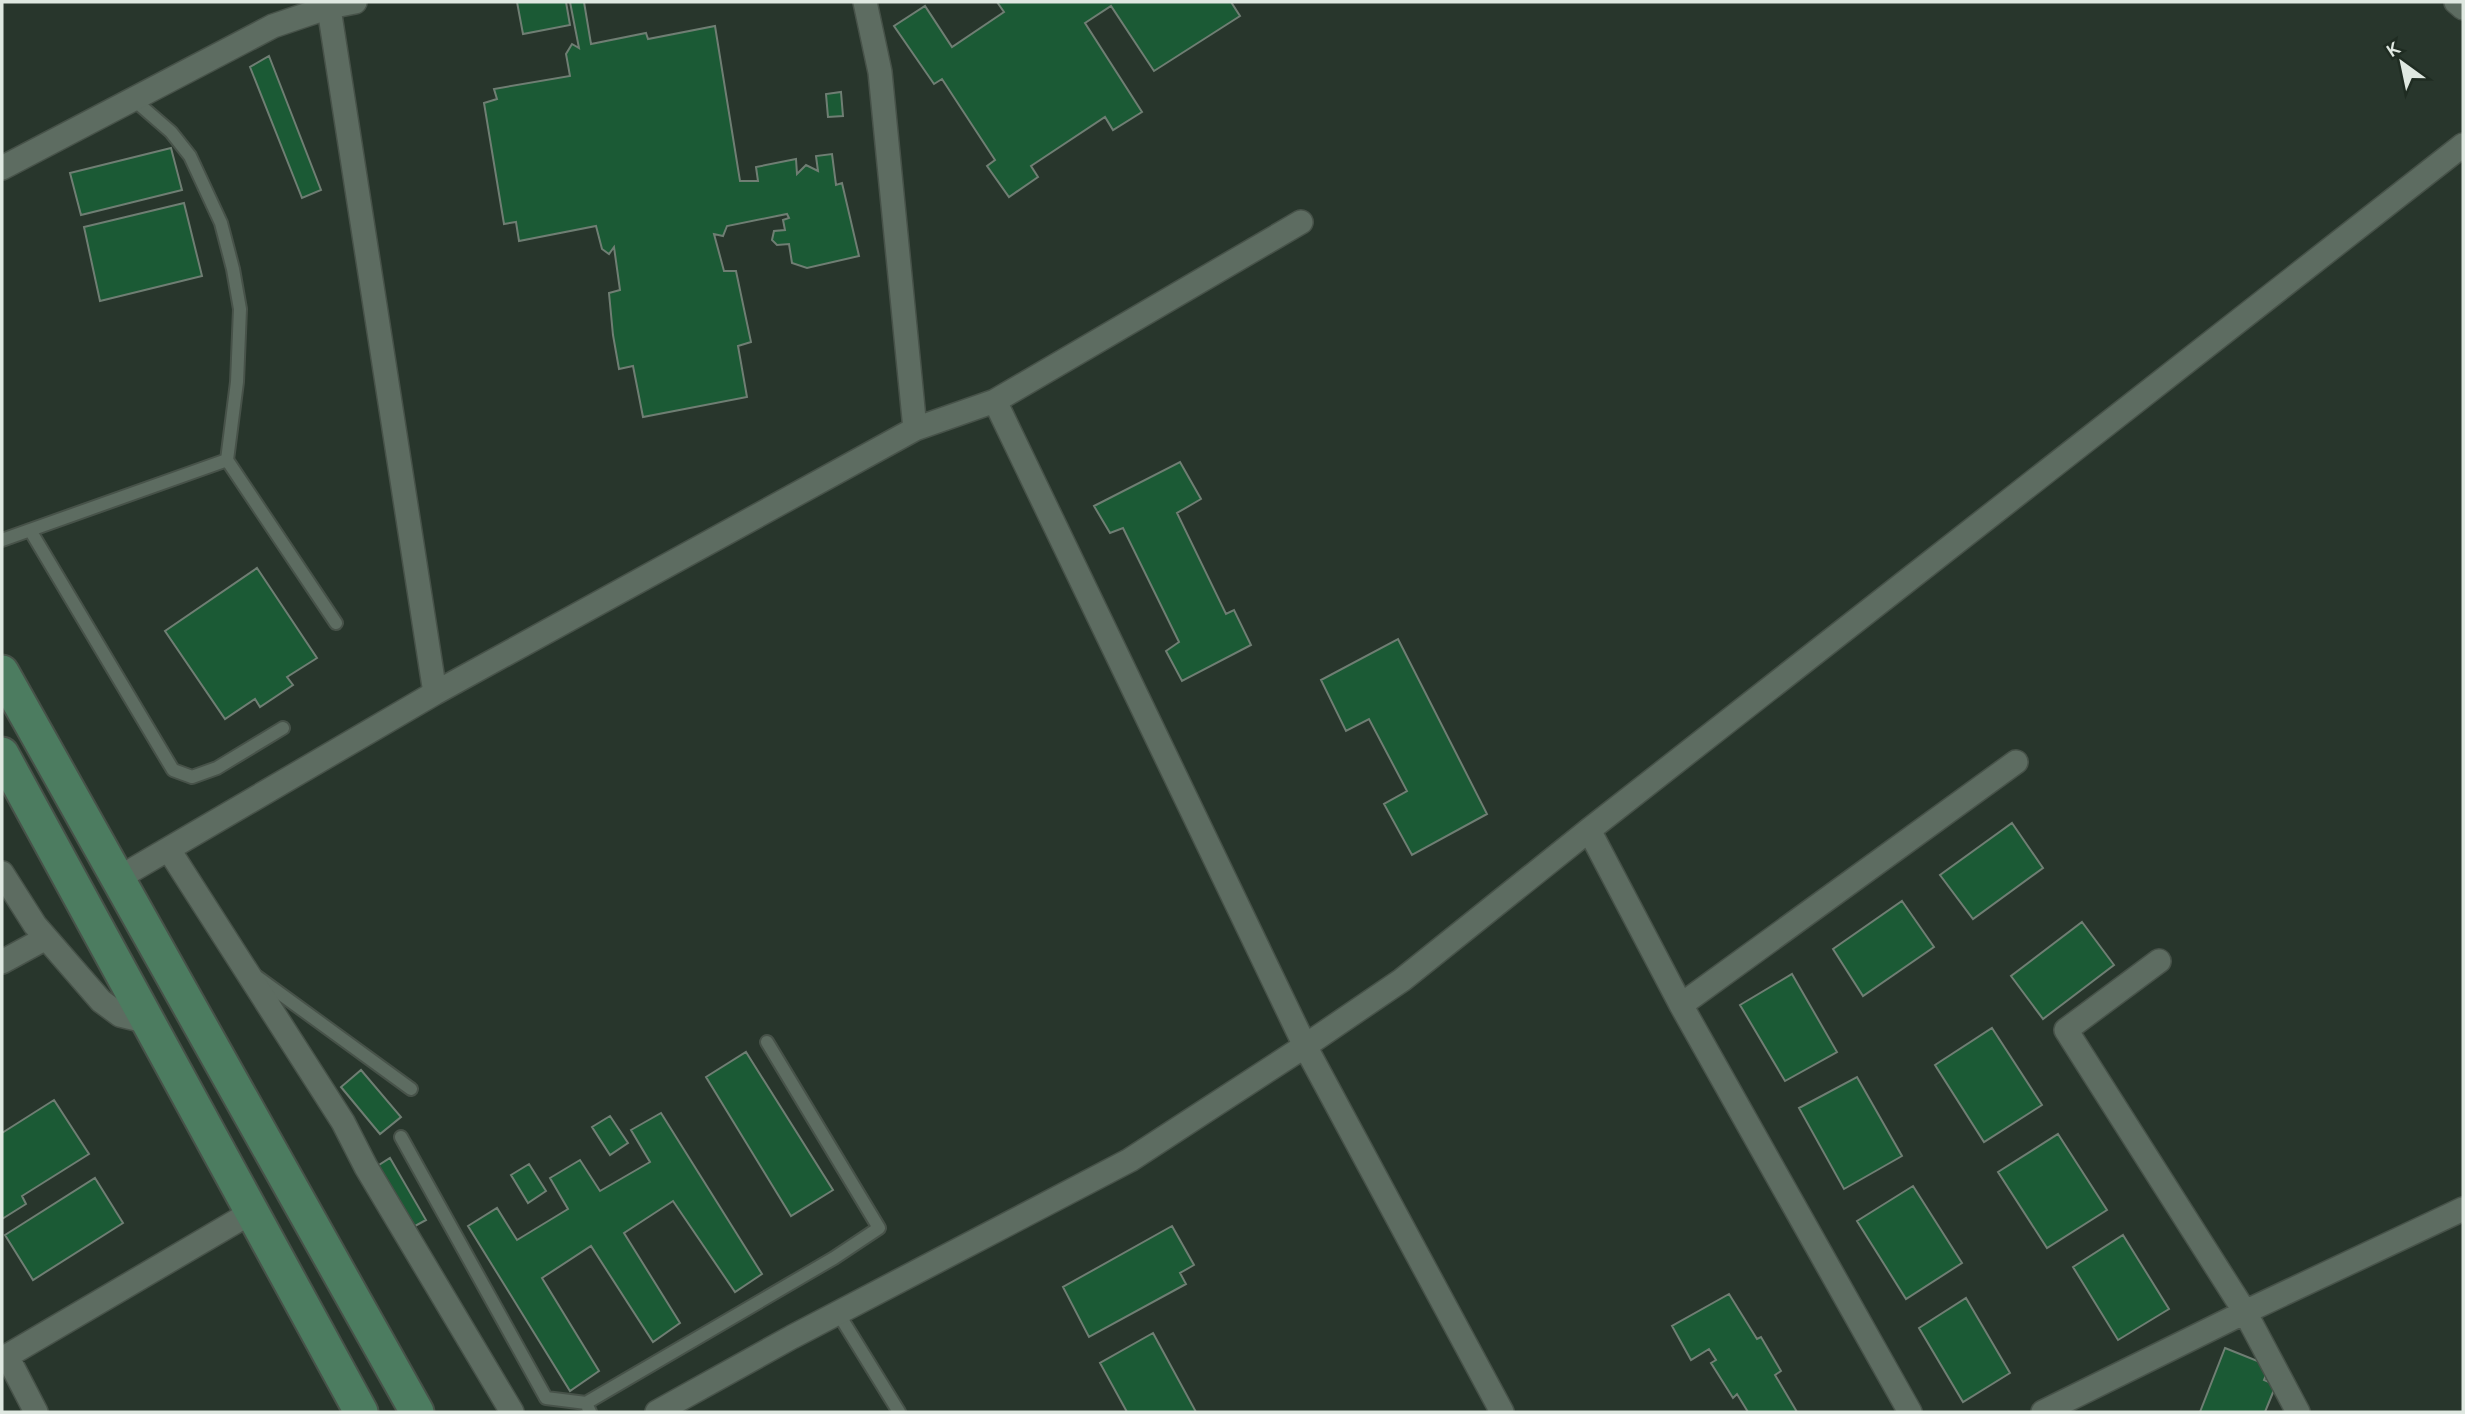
<svg xmlns="http://www.w3.org/2000/svg" width="2465" height="1414" viewBox="0 0 2465 1414" font-family="Karla,sans-serif">
  <style>
    .building { fill: #1b5a35; stroke: #6f7e73; stroke-width: 2 }
    .lines { fill: none; stroke-linecap: round; stroke-linejoin: round }
    .lane-casing { stroke: #475249; stroke-width: 16 }
    .street-casing { stroke: #475249; stroke-width: 26 }
    .secondary-casing { stroke: #475249; stroke-width: 37 }
    .lane { stroke: #5d6c61; stroke-width: 12 }
    .street { stroke: #5d6c61; stroke-width: 23 }
    .secondary { stroke: #4c7c60; stroke-width: 33 }
  </style>
  <rect width="100%" height="100%" fill="#28362c"/>
  <!-- building -->
  <path class="building" d="M517,2h49l4,23 -47,9z
    M570,2h14l7,42 55,-11 2,6 67,-13 25,155h18l-2,-14 40,-8 1,15 9,-9 12,6 -2,-15 16,-2 4,31 6,-2 17,73 -52,12 -15,-5 -3,-19 -12,1 -5,-5 2,-9 11,-1 -2,-10 6,-2 -2,-4 -60,12 -4,10 -9,-2 10,37h12l15,71 -13,4 9,51 -104,20 -10,-51 -14,3 -6,-34 -4,-42 11,-3 -6,-43 -5,7 -7,-5 -6,-23 -77,15 -3,-19 -12,2 -20,-121 13,-4 -3,-10 76,-13 -4,-22 6,-10 7,4z
    M997,2h234l9,14 -86,55 -43,-65 -26,17 57,89 -29,18 -8,-13 -74,49 7,11 -29,20 -22,-31 8,-6 -53,-81 -8,5 -40,-58 31,-20 27,41 52,-35z
    M269,56l52,134 -19,8 -52,-131z
    M841,92l2,24 -15,1 -2,-23z
    M171,148l11,42 -101,25 -11,-42z
    M184,203l18,73 -102,25 -16,-74z
    M1180,462l21,37 -24,14 49,101 8,-4 17,35 -69,36 -16,-30 13,-9 -56,-114 -13,5 -16,-27z
    M257,568l60,90 -30,19 6,8 -33,22 -5,-8 -30,20 -60,-88z
    M1398,639l89,175 -75,41 -28,-51 23,-13 -38,-72 -23,12 -25,-51z
    M2012,823l31,45 -70,51 -33,-44z
    M1902,901l32,46 -71,49 -30,-47z
    M2082,922l32,43 -71,54 -32,-43z
    M1792,974l45,78 -52,29 -45,-76z
    M1992,1028l50,77 -58,37 -49,-77z
    M746,1052l87,138 -42,26 -85,-139z
    M361,1070l40,47 -21,17 -39,-47z
    M1857,1077l45,79 -58,33 -45,-81z
    M54,1100l35,54 -67,42 4,8 -24,15v-86z
    M661,1113l101,161 -27,18 -62,-91 -49,32 56,90 -27,19 -62,-96 -49,32 57,93 -29,20 -102,-165 29,-18 20,32 51,-31 -18,-31 30,-18 20,31 50,-29 -19,-32z
    M610,1116l18,27 -18,12 -18,-28z
    M2058,1134l49,76 -60,38 -49,-76z
    M390,1158l36,62 -20,11 -35,-61z
    M529,1164l17,27 -18,12 -17,-28z
    M95,1178l28,45 -90,57 -28,-45z
    M1913,1186l49,77 -56,36 -49,-78z
    M1172,1226l22,39 -14,8 6,11 -97,53 -26,-50z
    M2123,1235l46,74 -51,31 -45,-73z
    M1729,1294l28,45 4,-2 20,34 -6,4 22,37h-49l-11,-18 -4,4 -22,-35 5,-3 -7,-11 -18,11 -19,-34z
    M1966,1298l44,75 -47,29 -44,-74z
    M1153,1333l43,79h-69l-27,-49z
    M2225,1348l45,18 -6,14 12,5 -11,27h-65z"/>
  <g class="lines">
    <!-- lane casing -->
    <g class="lane-casing">
      <path id="lane" d="M133,99l38,33 19,24 31,67 12,46 7,40 -3,73 -10,78 109,163
        M30,530l143,240 19,7 25,-9 66,-40
        M2,540l225,-80
        M256,976l155,113
        M401,1137l145,261 40,5 4,9
        M838,1313l61,99
        M586,1403l248,-145 45,-30 -112,-186"/>
    </g>
    <!-- street casing -->
    <g class="street-casing">
      <path id="street" d="M328,2l107,691
        M865,2l15,70 35,357
        M2456,2l7,6
        M2,168l271,-142 56,-19 26,-5
        M995,401l310,645 197,366
        M1589,830l92,175 229,407
        M169,850l174,272 23,45 146,245
        M2,873l33,52 66,76 19,14 29,7
        M117,879l318,-186 480,-264 80,-28 306,-179
        M2159,961l-93,69 179,282 53,100
        M2,962l44,-24
        M1681,1005l335,-243
        M7,1356l29,56
        M2,1359l250,-147
        M657,1412l135,-75 338,-177 175,-114 97,-66 187,-150 874,-685
        M2043,1412l202,-100 218,-103"/>
    </g>
    <!-- secondary casing -->
    <g class="secondary-casing">
      <path id="secondary" d="M2,672l415,740
        M2,754l359,658"/>
    </g>
    <!-- lane -->
    <use href="#lane" class="lane"/>
    <!-- street -->
    <use href="#street" class="street"/>
    <!-- secondary -->
    <use href="#secondary" class="secondary"/>
  </g>
  <!-- border -->
  <rect width="2465" height="1414" fill="none" stroke="#dfe8e1" stroke-width="7"/>
  <!-- north arrow -->
  <g transform="translate(2402 63) rotate(327)" stroke="#1f2c22" stroke-width="5" paint-order="stroke">
  <path d="M0-5L12 26L0 18L-12 26Z" fill="#dfe8e1"/>
  <text y="-10" font-size="19" font-weight="bold" text-anchor="middle" fill="#dfe8e1">K</text>
  </g>
</svg>
